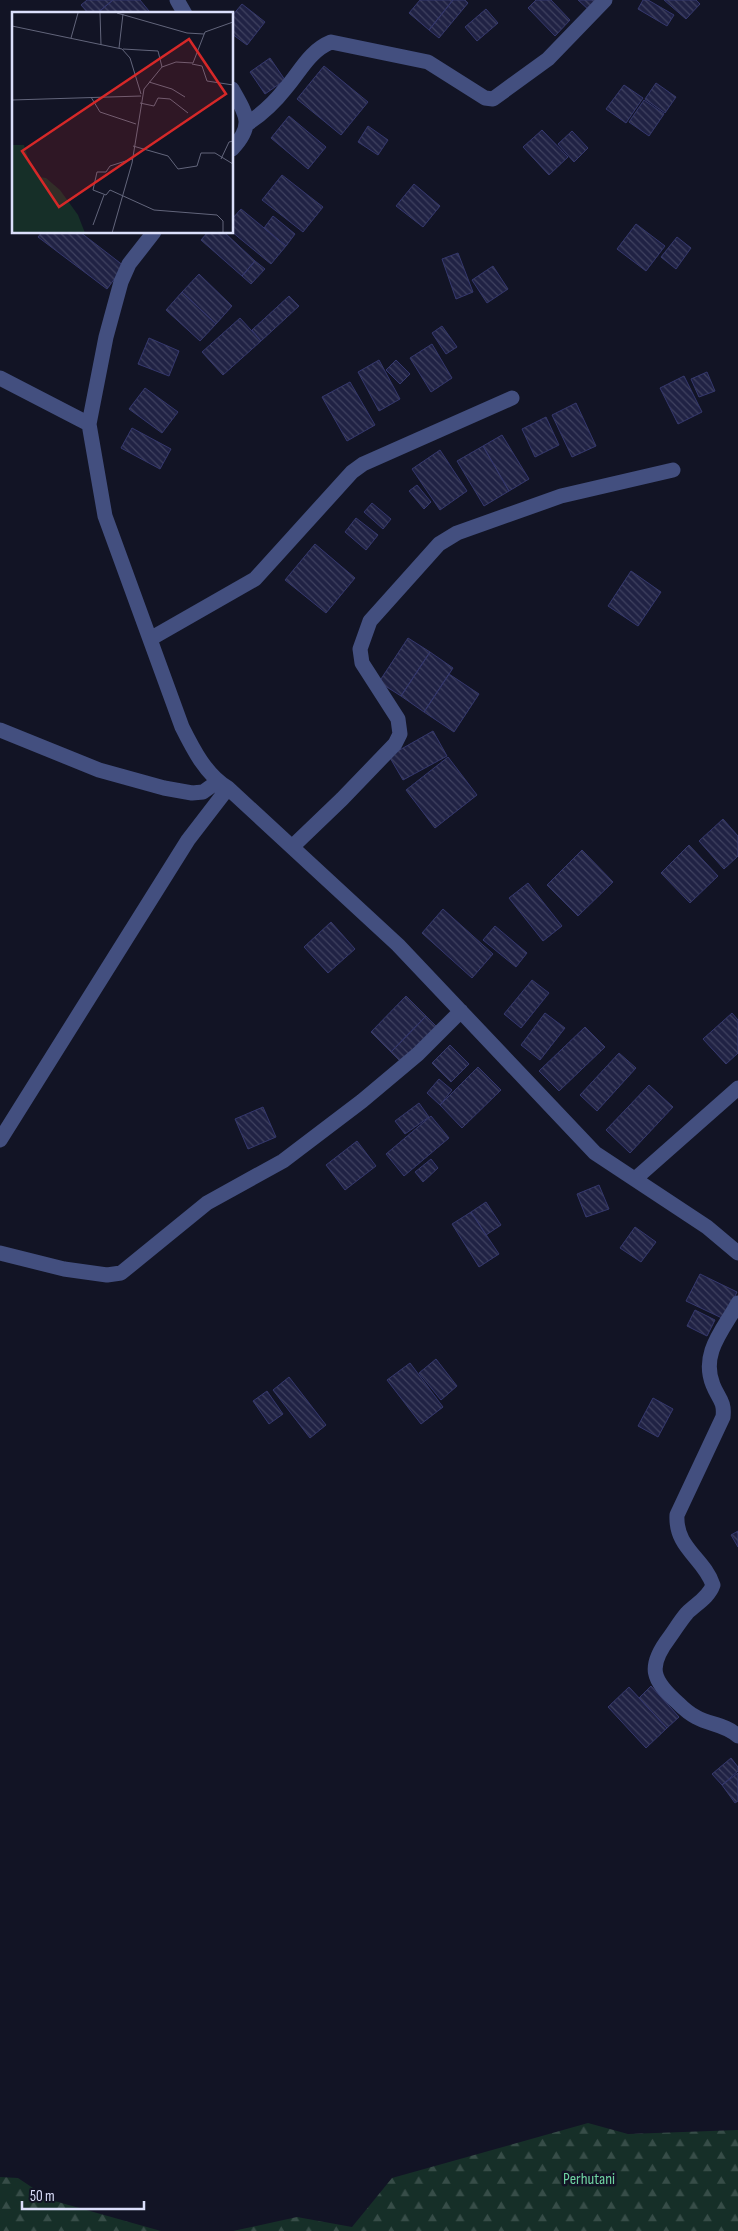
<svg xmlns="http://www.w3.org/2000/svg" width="738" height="2231" viewBox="0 0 738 2231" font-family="'Sofia Sans Condensed',sans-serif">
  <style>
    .forest { fill: url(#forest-firs) }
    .building { fill: url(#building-back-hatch); stroke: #35386d }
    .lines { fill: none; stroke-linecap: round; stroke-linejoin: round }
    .minor { stroke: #434f7f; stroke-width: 15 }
    .labels { text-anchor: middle; stroke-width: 5; stroke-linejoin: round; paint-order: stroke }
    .park-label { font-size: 16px; fill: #6fd3a2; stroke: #121425 }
    .inset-road { fill: none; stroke: #62657b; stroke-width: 1 }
    .view { fill: #d62828; fill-opacity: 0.15; stroke: #d62828; stroke-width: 2.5 }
    .inset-edge { fill: none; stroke: #dbdffb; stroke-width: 2.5 }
  </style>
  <defs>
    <pattern id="forest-firs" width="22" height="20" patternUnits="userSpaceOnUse" patternTransform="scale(1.25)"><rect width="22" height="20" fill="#162f28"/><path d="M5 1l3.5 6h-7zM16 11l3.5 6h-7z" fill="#374d48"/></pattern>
    <pattern id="building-back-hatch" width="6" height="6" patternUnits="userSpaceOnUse" patternTransform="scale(1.25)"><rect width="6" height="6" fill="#202244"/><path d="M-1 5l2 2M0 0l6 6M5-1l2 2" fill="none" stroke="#404260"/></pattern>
  </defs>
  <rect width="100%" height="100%" fill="#121425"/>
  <!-- forest -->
  <path class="forest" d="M588,2123l40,11 110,-4v101h-505l64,-14 55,10 40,-49z
    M0,2177l18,1 33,22 110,31h-161z"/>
  <!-- building -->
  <path class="building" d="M87,0h26l-17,14h-7l-8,-9z
    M113,0h27l9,11 -3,3h-50z
    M420,0h33l-24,30 -20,-17z
    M453,0h12l3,3 -29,35 -10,-8z
    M536,0h15l19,20 -15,16 -27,-28z
    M578,0h22l-10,11z
    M643,0h5l26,15 -7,11 -29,-17z
    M664,0h32l4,4 -14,15z
    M242,4l23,18 -18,23 -15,-11v-18z
    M486,9l12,14 -21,18 -12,-14z
    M270,58l15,22 -20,14 -15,-22z
    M324,66l44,36 -27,33 -44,-36z
    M656,83l20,14 -11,16 -20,-14z
    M624,85l19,13 -17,25 -20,-14z
    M644,100l20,14 -15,22 -20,-14z
    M289,116l37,31 -18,22 -37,-31z
    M368,126l20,14 -10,15 -20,-13z
    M542,130l26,27 -19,18 -26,-28z
    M572,131l16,17 -14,14 -16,-18z
    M282,175l41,32 -20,25 -41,-32z
    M414,184l26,22 -17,21 -27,-21z
    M241,209l45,37 -15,18 -39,-32v-13z
    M273,216l22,18 -9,12 -22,-18z
    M636,224l29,22 -19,25 -29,-22z
    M42,232h38l44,34 -17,23 -69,-52z
    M208,232h16l31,29 -13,15 -41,-36z
    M677,237l14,11 -15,21 -15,-12z
    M458,253l15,39 -17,7 -14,-40z
    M255,261l10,8 -14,15 -9,-8z
    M493,266l15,23 -21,14 -15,-23z
    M199,274l33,32 -16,18 -34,-32z
    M182,292l34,32 -16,17 -34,-31z
    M289,296l10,10 -38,35 -9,-11z
    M240,318l21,23 -38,34 -21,-23z
    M442,326l15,21 -11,7 -14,-21z
    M149,338l30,13 -10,25 -31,-12z
    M432,344l20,34 -21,14 -21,-34z
    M379,360l21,39 -21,12 -21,-39z
    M396,360l14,14 -10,10 -14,-14z
    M707,372l8,19 -16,6 -8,-18z
    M684,376l18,36 -24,12 -18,-36z
    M350,382l25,43 -28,16 -25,-44z
    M145,388l33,24 -16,21 -33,-24z
    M576,403l20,43 -24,11 -20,-42z
    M546,417l13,28 -24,12 -13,-28z
    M132,428l39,21 -11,20 -39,-21z
    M502,435l27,44 -20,12 -26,-45z
    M483,446l26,45 -25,15 -27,-45z
    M440,450l27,41 -27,19 -28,-41z
    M417,485l14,17 -7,7 -15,-18z
    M372,503l19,16 -8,10 -19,-17z
    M356,518l22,17 -12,15 -21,-18z
    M315,544l40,34 -29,35 -41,-33z
    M631,571l30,21 -23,34 -30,-20z
    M408,638l22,14 -29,44 -22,-14z
    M430,652l23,16 -29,44 -23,-16z
    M449,674l30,20 -25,38 -30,-20z
    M433,731l14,25 -44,24 -14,-24z
    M448,757l29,38 -42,33 -29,-38z
    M723,819l15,17v20l-14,13 -25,-28z
    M689,845l29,31 -28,27 -29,-30z
    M582,850l31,32 -35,34 -31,-31z
    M528,883l34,43 -19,15 -34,-43z
    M443,909l50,45 -21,24 -50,-45z
    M331,922l24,27 -27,24 -24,-26z
    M495,926l32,27 -11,14 -33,-27z
    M532,980l17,13 -28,35 -17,-14z
    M406,996l20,20 -35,36 -20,-20z
    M545,1013l20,15 -25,32 -19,-15z
    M732,1013l6,7v33l-12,11 -23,-25z
    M426,1016l11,11 -36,35 -10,-10z
    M585,1027l20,20 -46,44 -20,-20z
    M450,1045l19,19 -18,18 -19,-19z
    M619,1053l17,15 -39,43 -17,-16z
    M478,1067l23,23 -39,38 -22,-23z
    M439,1079l13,11 -12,15 -13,-12z
    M649,1085l24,22 -43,46 -24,-23z
    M419,1103l10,14 -24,17 -10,-13z
    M263,1107l13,30 -28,12 -13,-30z
    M431,1116l18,22 -45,38 -18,-22z
    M357,1141l19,25 -31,24 -19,-25z
    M431,1159l7,9 -15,14 -8,-10z
    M599,1185l10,24 -23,8 -9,-23z
    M486,1202l15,23 -15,10 -15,-23z
    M471,1212l28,42 -20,13 -27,-43z
    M635,1227l21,15 -15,20 -21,-14z
    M700,1274l37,18 -13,27 -38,-18z
    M695,1310l20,10 -8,16 -20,-10z
    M436,1359l21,27 -16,14 -22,-27z
    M410,1363l33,44 -22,17 -34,-44z
    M289,1377l37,48 -16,13 -37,-48z
    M267,1391l16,23 -14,10 -16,-23z
    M653,1398l20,11 -15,28 -20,-11z
    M738,1531v16l-7,-12z
    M651,1686l28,31 -12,11 -28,-30z
    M629,1687l38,41 -21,20 -38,-41z
    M731,1758l7,9v4l-16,14 -10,-11z
    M738,1773v28l-3,2 -13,-18z"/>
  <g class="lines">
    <!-- minor -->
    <path class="minor" d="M177,0l8,14
      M232,89c14,25 23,36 0,60
      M247,124c15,-10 27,-21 38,-35 15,-17 24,-38 46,-47l97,20 57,36 8,1 55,-40 57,-59
      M154,232l-25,32 -8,18 -15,55 -17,87 16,92 77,211c11,22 24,48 46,61l170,157 197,208 112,74 31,26
      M0,378l89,46
      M150,639l105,-60 97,-107 11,-8 149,-66
      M0,730l99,40 65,18 28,5 11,-1 14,-10
      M292,847l50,-48 53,-55 5,-10 -2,-15 -36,-56 -2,-14 10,-28 69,-77 18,-11 104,-37 112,-26
      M0,1140l188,-300 40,-52
      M635,1179l103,-91
      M0,1253l64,16 43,6 14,-2 86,-70 76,-42 79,-60 56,-47 43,-43
      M738,1303c-14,26 -38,50 -25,82 5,13 12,16 10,32l-46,98c-2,33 27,43 36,70 -4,12 -17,19 -26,28 -7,8 -12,17 -18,25 -22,29 -17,42 9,65 5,5 12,11 18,14 14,8 29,7 42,19"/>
  </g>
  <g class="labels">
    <!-- park labels -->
    <g class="park-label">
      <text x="589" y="2184">Perhutani</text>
    </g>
  </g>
  <!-- overview -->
  <g transform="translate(12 12)">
    <rect width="221" height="221" fill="#121425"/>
    <path d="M0,133h12l7,22 9,10 6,1 14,12 18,25 7,18h-73z" fill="#162f28"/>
    <path class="inset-road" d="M88,1l1,32M105,1l70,20 17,1M0,14l110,23 8,9 11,36M59,26l7,-25M107,36l4,-34M111,37l35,2 4,16M180,52l10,2 5,15 26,4M0,66v18M137,70l23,7 13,8M79,85l9,15 36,12M0,88l129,-4M128,91l14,3 4,-8 12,1 18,14M121,134l35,10 10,13 19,-3 4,-13h14l18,11M120,147l-22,7 -4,6h-9l-4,18 13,5 4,-5 44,20 63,5 6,6v12M209,147l8,-17 4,-1M81,213l11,-30M100,221l20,-70 12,-74 18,-22 14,-5 17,1 12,-31 28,-10"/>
    <path class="view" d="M177,27l37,55 -167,113 -37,-56z"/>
    <rect width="221" height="221" class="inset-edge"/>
  </g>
  <!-- scale -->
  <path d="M22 2201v8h122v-8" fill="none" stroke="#dbdffb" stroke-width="2.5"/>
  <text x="30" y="2201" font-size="15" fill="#dbdffb" stroke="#121425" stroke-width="4" paint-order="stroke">50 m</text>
</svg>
